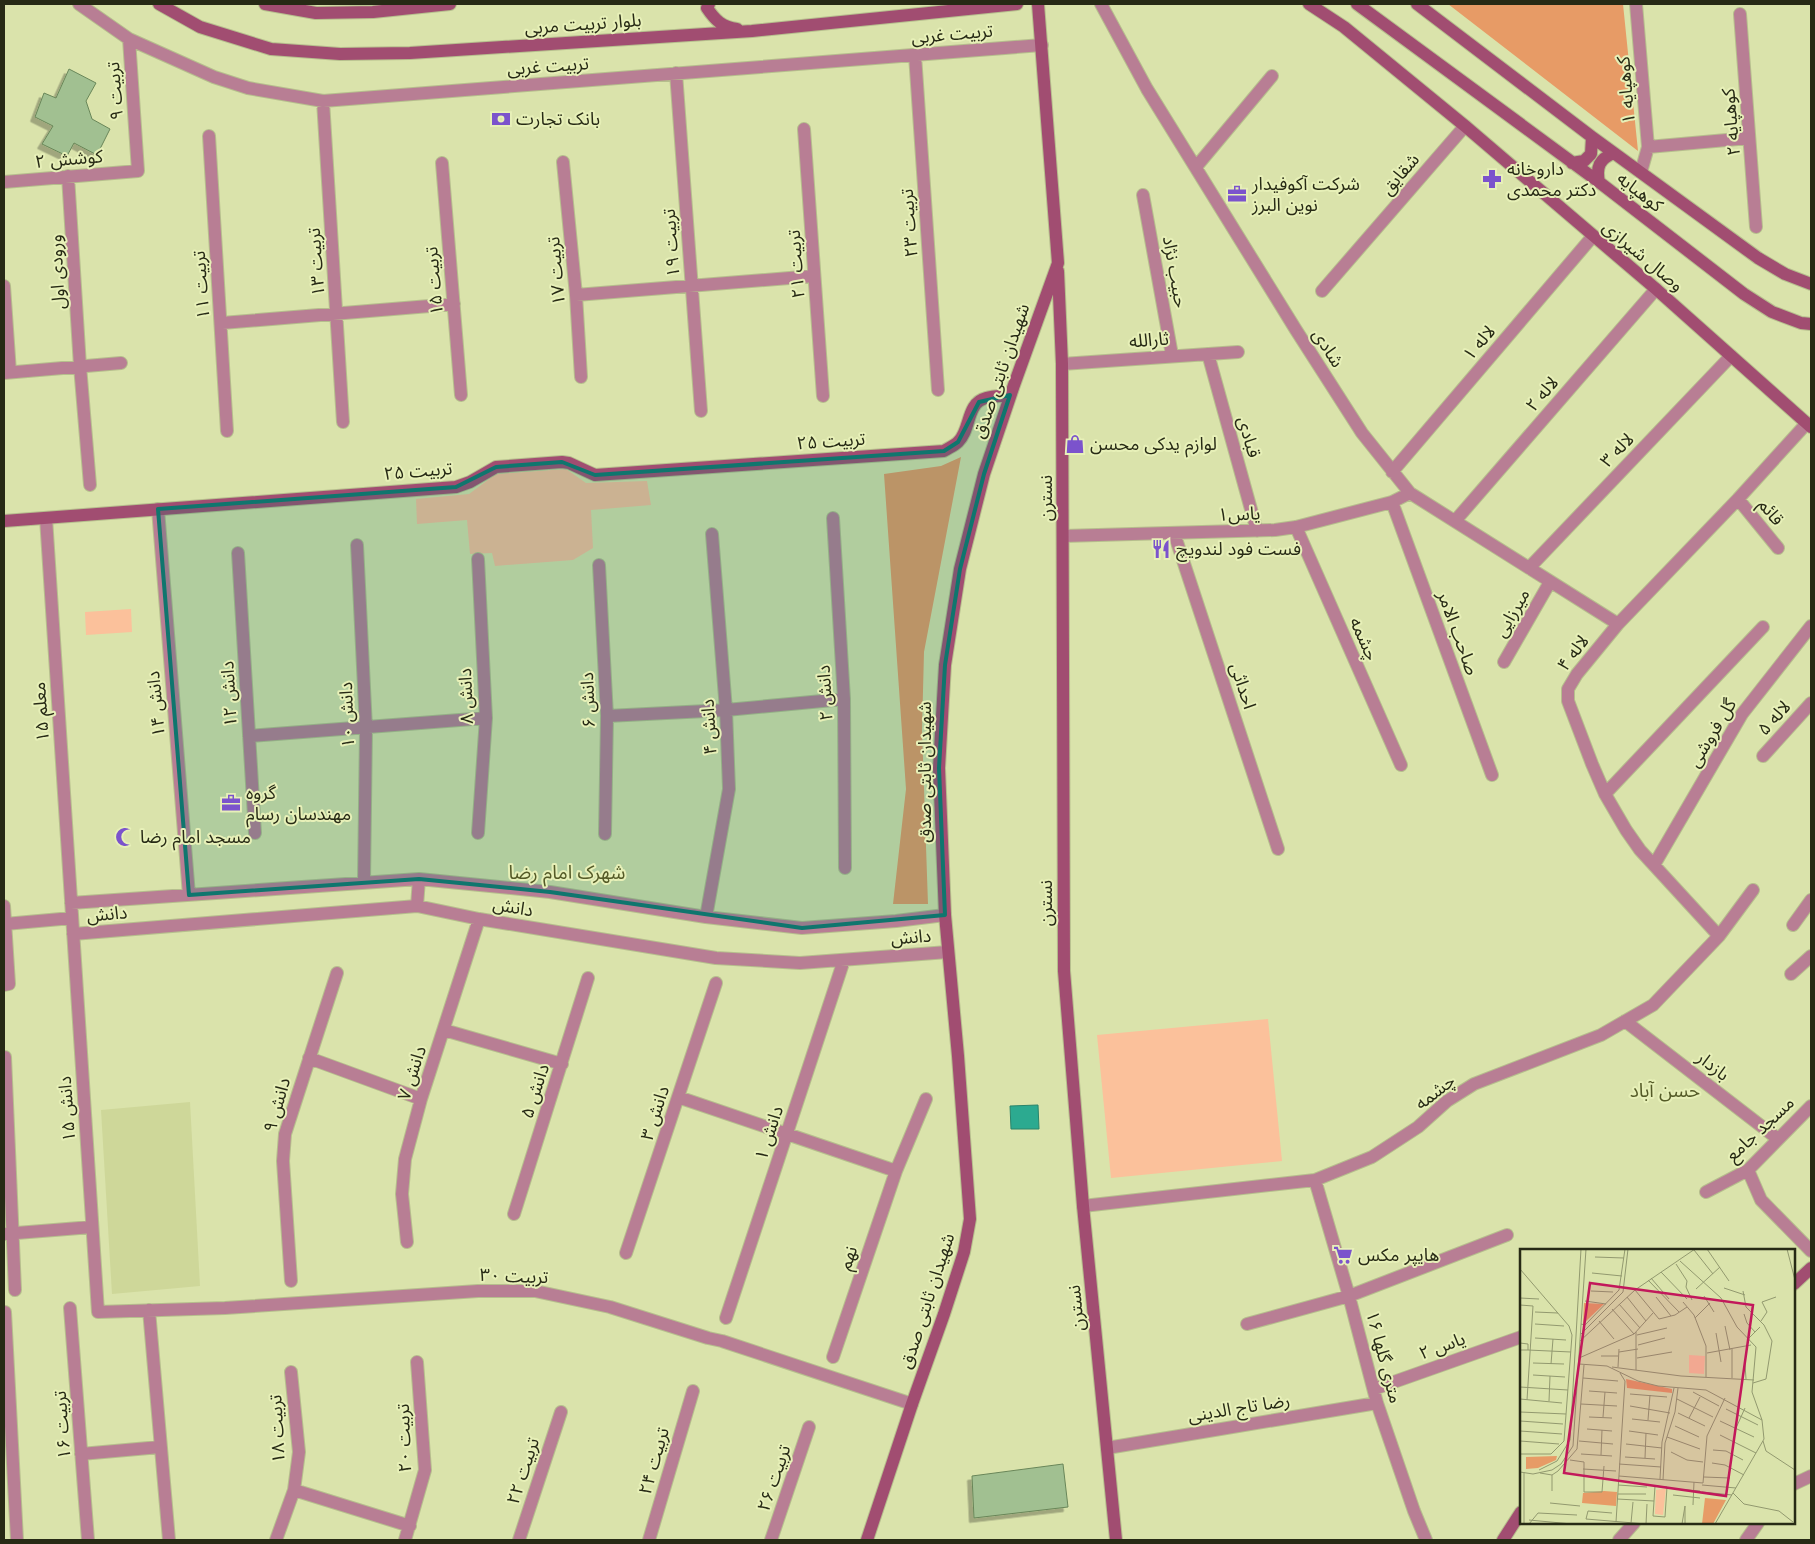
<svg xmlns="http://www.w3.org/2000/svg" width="1815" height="1544" viewBox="0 0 1815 1544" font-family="Arial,'Noto Sans Arabic',sans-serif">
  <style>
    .built { fill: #ced799 }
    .green { fill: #fbc19b }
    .forest { fill: #e79b66 }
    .water { fill: #2caa90; stroke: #2a846b }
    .building { fill: #a1c091; stroke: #698659; filter: url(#shadow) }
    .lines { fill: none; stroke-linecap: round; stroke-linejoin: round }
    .street-casing { stroke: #b6be8d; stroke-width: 14 }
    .secondary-casing { stroke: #b6be8d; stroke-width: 14 }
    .street { stroke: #b87e94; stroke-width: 12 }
    .secondary { stroke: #a14d71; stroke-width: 12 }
    .marked { fill: #0f766e; fill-opacity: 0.2; stroke: #0f766e; stroke-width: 4; stroke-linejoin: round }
    .labels { text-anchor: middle; stroke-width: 4; stroke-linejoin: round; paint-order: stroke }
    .street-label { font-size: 18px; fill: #272a15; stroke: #e7f0b8 }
    .poi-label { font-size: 18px; fill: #272a15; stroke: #e7f0b8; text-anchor: start }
    .neighbourhood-label { font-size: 19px; fill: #545a27; stroke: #e7f0b8 }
    .inset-road { fill: none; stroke: #92996f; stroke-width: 1 }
    .view { fill: #c2185b; fill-opacity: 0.15; stroke: #c2185b; stroke-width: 2.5 }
    .inset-edge { fill: none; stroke: #272a15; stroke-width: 2.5 }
  </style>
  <defs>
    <filter id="shadow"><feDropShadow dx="-4.5" dy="4.5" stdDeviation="0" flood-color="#0004"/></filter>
  </defs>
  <rect width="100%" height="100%" fill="#dae3ab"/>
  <!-- built -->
  <path class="built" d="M190,1102l10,184 -88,8 -11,-184z"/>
  <!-- green -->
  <path class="green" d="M566,469l20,14 61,-2 4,24 -60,5 2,38 -20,12 -78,6 -3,-13 -22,1 -3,-34 -50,4 -1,-25 53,-5 27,-20z
    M131,609l1,23 -46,3 -1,-23z
    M1268,1019l14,142 -171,17 -14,-143z"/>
  <!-- forest -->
  <path class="forest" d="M1448,4h175l15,147z
    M961,457l-37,195 -2,78 6,174h-35l13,-115 -22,-315 57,-8z"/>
  <!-- water -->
  <path class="water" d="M1038,1105l1,24h-28l-1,-23z"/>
  <!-- building -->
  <path class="building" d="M69,69l27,14 -10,18 6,18 18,10 -13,26 -23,-12 -7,13 -25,-12 11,-18 -18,-9 9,-24 12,5z
    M1063,1464l5,43 -94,11 -2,-42z"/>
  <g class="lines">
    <!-- street casing -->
    <g class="street-casing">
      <path id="street" d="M79,4l50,35 85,38 34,11 75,13 719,-56
        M1101,4l46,85 149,241 66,103 48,60 208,131
        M1636,4l12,143 -7,25
        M1740,14l16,213
        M915,55l23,335
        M676,73l25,338
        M323,101l20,321
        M804,129l19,267
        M209,136l18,295
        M1648,147l101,-9
        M563,162l13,133 5,82
        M442,163l19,232
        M1196,167l76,-91
        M68,176l12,190 10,119
        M4,182l134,-11 -9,-132
        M1143,195l29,160
        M4,286l6,86
        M1322,291l143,-165
        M576,295l238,-19
        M222,323l232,-19
        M1208,354l49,177
        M1062,364l176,-12
        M4,373l117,-10
        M1392,472l201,-236
        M1738,499l40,49
        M1392,502l100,273
        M158,509l31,386
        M46,518l52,794 127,-4 253,-17h57l75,16 98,31 14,3 190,63
        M833,518l11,181 1,169
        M1455,521l201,-232
        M1296,527l105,238
        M1174,533l104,316
        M1063,536l212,-6 21,-3 96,-25 18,-9
        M357,545l9,183 -2,155
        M238,553l17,280
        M478,559l8,159 -8,115
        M599,565l8,151 -2,118
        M1529,568l202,-212
        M1504,662l46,-80
        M607,716l119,-6 118,-11
        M249,736l237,-18
        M1763,756l48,-53
        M1605,794l158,-167
        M1654,865l88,-151 69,-88
        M71,903l348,-24 131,13 156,25 96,11 94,-7 49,-6
        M4,906l5,78 -5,1
        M417,906l2,-27
        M706,917l23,-128 -3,-79 -14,-176
        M5,924l67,-6
        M1793,925l18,-25
        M73,934l344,-28 62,13 237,39 84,5 148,-11
        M1719,936l-79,-86 -14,-20 -21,-36 -13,-30 -24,-63v-12l9,-15 41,-50 120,-125 69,-76
        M1791,974l20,-18
        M1625,1021l153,118
        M444,1030l118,34
        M5,1057l10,233
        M309,1058l112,41
        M678,1097l218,74
        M1748,1170l13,30 50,51
        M1315,1180l34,116 28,107 37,108 12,29
        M1706,1192l42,-22 63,-64
        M1083,1206l232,-26 57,-23 46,-30 29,-26 27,-17 127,-49 52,-30 66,-69 34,-46
        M514,1214l74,-236
        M4,1234l88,-7
        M407,1242l-5,-48 3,-35 16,-60 58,-180
        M626,1253l90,-270
        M291,1281l-8,-120 2,-27 52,-161
        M70,1308l18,232
        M149,1310l20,230
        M5,1312l12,228
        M726,1318l118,-358
        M1247,1324l102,-28 158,-61
        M833,1357l63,-186 30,-72
        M1374,1389l147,-52
        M1107,1448l270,-45
        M81,1454l79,-7
        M1794,1484l17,-8
        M294,1490l116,36
        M276,1540l18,-50 5,-38 -8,-80
        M405,1540l20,-70 -8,-108
        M519,1540l42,-128
        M649,1540l44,-149
        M771,1540l38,-113
        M1619,1540l15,-17
        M1746,1540l12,-17"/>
    </g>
    <!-- secondary casing -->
    <g class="secondary-casing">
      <path id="secondary" d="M159,4l41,23 71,22 69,5 70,-1 342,-22 265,-27
        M265,4l51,9 57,-1 77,-8
        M709,4l-2,4c8,12 15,19 30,21
        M1309,4l35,23 121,99 191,163 155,138
        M1357,4l242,178 145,112 28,18 29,11 10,1
        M1417,4l175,133 166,121 27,16 26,10
        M1572,163l12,-2 7,-7 1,-17
        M1599,182c-3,-15 0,-23 15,-29
        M1058,271l4,93 2,607 19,235 33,334
        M4,521l452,-34 14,-5 26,-15 66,-5 7,1 26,12 349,-24c4,-3 10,-5 14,-9 13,-12 8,-39 28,-44 8,-2 17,-2 24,-3
        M1794,1284l17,-16
        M867,1540l45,-136 32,-90 20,-62 6,-33 -12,-163 -13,-141 -6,-147 6,-103 15,-96 24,-95 30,-89 44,-122 -20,-259
        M1503,1540l18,-28"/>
    </g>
    <!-- street -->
    <use href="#street" class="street"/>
    <!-- secondary -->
    <use href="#secondary" class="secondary"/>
  </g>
  <!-- marked area -->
  <path class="marked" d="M1010,395l-26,79 -24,95 -15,96 -6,103 6,147 -143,13 -252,-36 -131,-13 -230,16 -31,-386 298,-22 40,-20 66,-5 33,13 349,-24 14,-9 21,-40z"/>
  <!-- icons -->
  <defs>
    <g id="bank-bare" transform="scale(1.5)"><path d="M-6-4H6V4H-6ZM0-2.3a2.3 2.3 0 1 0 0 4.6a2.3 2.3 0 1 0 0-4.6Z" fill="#7b53cc" stroke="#e7f0b8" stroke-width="2.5" paint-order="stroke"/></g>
    <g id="pharmacy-bare" transform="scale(1.5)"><path d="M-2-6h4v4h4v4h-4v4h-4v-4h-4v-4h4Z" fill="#7b53cc" stroke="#e7f0b8" stroke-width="2.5" paint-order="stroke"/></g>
    <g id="office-bare" transform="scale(1.5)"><path d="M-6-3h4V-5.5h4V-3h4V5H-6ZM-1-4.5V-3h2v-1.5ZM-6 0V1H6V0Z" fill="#7b53cc" stroke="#e7f0b8" stroke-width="2.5" paint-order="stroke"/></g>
    <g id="shop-bare" transform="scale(1.5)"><path d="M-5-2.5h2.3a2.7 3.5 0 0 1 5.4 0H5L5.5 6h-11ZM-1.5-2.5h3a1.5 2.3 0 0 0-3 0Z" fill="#7b53cc" stroke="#e7f0b8" stroke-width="2.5" paint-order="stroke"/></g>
    <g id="restaurant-bare" transform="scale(1.5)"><path d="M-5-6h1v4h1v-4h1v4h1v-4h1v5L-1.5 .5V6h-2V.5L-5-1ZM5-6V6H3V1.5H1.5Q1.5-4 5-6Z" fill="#7b53cc" stroke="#e7f0b8" stroke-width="2.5" paint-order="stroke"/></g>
    <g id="mosque-bare" transform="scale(1.5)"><path d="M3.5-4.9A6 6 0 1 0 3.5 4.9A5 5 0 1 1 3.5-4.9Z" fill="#7b53cc" stroke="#e7f0b8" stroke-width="2.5" paint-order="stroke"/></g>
    <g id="supermarket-bare" transform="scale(1.5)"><path d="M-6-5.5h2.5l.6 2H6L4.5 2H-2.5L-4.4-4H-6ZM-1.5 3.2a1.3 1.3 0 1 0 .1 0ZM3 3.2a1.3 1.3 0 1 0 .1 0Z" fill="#7b53cc" stroke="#e7f0b8" stroke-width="2.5" paint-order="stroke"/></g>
  </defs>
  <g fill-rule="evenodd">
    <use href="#bank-bare" x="501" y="119"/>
    <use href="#pharmacy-bare" x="1492" y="179"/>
    <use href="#office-bare" x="1237" y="194"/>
    <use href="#shop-bare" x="1075" y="444"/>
    <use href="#restaurant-bare" x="1161" y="549"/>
    <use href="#office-bare" x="231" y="803"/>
    <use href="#mosque-bare" x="125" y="837"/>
    <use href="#supermarket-bare" x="1343" y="1255"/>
  </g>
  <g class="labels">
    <!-- street labels -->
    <g class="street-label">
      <text transform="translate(583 24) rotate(-4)" y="6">بلوار تربیت مربی</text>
      <text transform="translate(952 34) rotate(-5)" y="6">تربیت غربی</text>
      <text transform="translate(548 66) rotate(-4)" y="6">تربیت غربی</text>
      <text transform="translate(1626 90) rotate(-95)" y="6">کوهپایه ۱</text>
      <text transform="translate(115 91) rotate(-94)" y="6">تربیت ۹</text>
      <text transform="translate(1731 122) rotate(-95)" y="6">کوهپایه ۲</text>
      <text transform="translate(69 159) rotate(-5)" y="6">کوشش ۲</text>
      <text transform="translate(1400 174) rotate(-49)" y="6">شقایق</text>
      <text transform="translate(1640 192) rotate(38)" y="6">کوهپایه</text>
      <text transform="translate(909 223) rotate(-94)" y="6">تربیت ۲۳</text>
      <text transform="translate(671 243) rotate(-94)" y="6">تربیت ۱۹</text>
      <text transform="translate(1643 256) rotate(40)" y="6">وصال شیرازی</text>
      <text transform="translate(316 262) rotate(-94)" y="6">تربیت ۱۳</text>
      <text transform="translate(796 264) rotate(-94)" y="6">تربیت ۲۱</text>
      <text transform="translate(556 271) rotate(-95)" y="6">تربیت ۱۷</text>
      <text transform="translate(57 272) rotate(-93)" y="6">ورودی اول</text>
      <text transform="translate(1175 272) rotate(80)" y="6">حبیب نژاد</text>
      <text transform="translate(434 281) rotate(-95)" y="6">تربیت ۱۵</text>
      <text transform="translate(201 285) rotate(-94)" y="6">تربیت ۱۱</text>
      <text transform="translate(1149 340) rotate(-4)" y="6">ثارالله</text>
      <text transform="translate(1479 343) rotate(-50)" y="6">لاله ۱</text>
      <text transform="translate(1328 348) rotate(57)" y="6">شادی</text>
      <text transform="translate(1001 371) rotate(-71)" y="6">شهیدان ثابتی صدق</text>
      <text transform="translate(1542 394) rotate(-49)" y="6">لاله ۲</text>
      <text transform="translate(1249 437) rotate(74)" y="6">قبادی</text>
      <text transform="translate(831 441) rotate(-4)" y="6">تربیت ۲۵</text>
      <text transform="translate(1617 450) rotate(-46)" y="6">لاله ۳</text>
      <text transform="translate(418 471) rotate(-5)" y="6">تربیت ۲۵</text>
      <text transform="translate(1046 498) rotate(-90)" y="6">نسترن</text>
      <text transform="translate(1771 512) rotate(51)" y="6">قائم</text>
      <text transform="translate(1239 514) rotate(-2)" y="6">یاس۱</text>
      <text transform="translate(1512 613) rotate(-60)" y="6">میرزایی</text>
      <text transform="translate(1458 633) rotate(70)" y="6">صاحب الامر</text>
      <text transform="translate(1364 639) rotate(66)" y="6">چشمه</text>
      <text transform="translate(1573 653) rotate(-53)" y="6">لاله ۴</text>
      <text transform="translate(1243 686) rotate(72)" y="6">احداثی</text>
      <text transform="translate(825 693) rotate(-93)" y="6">دانش ۲</text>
      <text transform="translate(229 694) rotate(-93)" y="6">دانش ۱۲</text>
      <text transform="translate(466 696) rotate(-92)" y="6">دانش ۸</text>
      <text transform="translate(588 700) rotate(-92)" y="6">دانش ۶</text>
      <text transform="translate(156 704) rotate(-95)" y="6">دانش ۱۴</text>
      <text transform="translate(41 712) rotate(-94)" y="6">معلم ۱۵</text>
      <text transform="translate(347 715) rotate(-92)" y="6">دانش ۱۰</text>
      <text transform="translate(1774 718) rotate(-48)" y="6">لاله ۵</text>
      <text transform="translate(709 727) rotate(-93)" y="6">دانش ۴</text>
      <text transform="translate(1712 733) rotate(-59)" y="6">گل فروشی</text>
      <text transform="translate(925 772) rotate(-90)" y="6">شهیدان ثابتی صدق</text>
      <text transform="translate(1046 903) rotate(-90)" y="6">نسترن</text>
      <text transform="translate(513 907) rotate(10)" y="6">دانش</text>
      <text transform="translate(107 914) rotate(-5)" y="6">دانش</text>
      <text transform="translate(911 937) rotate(-4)" y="6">دانش</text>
      <text transform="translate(1713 1066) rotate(38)" y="6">بازدار</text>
      <text transform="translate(412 1073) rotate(-72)" y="6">دانش ۷</text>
      <text transform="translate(535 1091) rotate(-72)" y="6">دانش ۵</text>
      <text transform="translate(1435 1092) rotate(-38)" y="6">چشمه</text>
      <text transform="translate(277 1105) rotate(-74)" y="6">دانش ۹</text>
      <text transform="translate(67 1109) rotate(-94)" y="6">دانش ۱۵</text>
      <text transform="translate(655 1113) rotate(-72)" y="6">دانش ۳</text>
      <text transform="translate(1760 1129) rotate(-43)" y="6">مسجد جامع</text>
      <text transform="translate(769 1133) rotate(-72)" y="6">دانش ۱</text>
      <text transform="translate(848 1258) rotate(-71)" y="6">نهم</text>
      <text transform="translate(514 1276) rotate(2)" y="6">تربیت ۳۰</text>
      <text transform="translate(927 1301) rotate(-72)" y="6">شهیدان ثابتی صدق</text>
      <text transform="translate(1076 1308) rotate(-96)" y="6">نسترن</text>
      <text transform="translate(1442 1346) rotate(-20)" y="6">یاس ۲</text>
      <text transform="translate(1384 1357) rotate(75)" y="6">۱۶ متری گلها</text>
      <text transform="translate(1239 1408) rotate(-9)" y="6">رضا تاج الدینی</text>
      <text transform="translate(62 1425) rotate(-94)" y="6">تربیت ۱۶</text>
      <text transform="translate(277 1429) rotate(-93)" y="6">تربیت ۱۸</text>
      <text transform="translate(404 1438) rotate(-92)" y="6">تربیت ۲۰</text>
      <text transform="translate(654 1461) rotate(-74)" y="6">تربیت ۲۴</text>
      <text transform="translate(523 1471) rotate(-72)" y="6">تربیت ۲۲</text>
      <text transform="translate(774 1478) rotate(-71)" y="6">تربیت ۲۶</text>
    </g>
    <!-- poi labels -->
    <g class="poi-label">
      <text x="516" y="125">بانک تجارت</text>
      <text x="1507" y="175">داروخانه<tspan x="1507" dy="21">دکتر محمدی</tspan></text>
      <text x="1252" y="190">شرکت آکوفیدار<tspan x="1252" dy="21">نوین البرز</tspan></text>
      <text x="1090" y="450">لوازم یدکی محسن</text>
      <text x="1176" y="555">فست فود لندویچ</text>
      <text x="246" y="799">گروه<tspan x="246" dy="21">مهندسان رسام</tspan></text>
      <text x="140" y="843">مسجد امام رضا</text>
      <text x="1358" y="1261">هایپر مکس</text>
    </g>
    <!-- neighbourhood labels -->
    <g class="neighbourhood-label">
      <text x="567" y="879">شهرک امام رضا</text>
      <text x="1665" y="1097">حسن آباد</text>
    </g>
  </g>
  <!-- overview -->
  <g transform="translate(1520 1249)">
    <rect width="275" height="275" fill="#dae3ab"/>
    <path d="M169,106l16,1 -1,18 -15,-1zM146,239l-3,27 -8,-1 1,-24z" fill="#fbc19b"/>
    <path d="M64,54l20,1 -21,20zM106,130l46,10v4l-45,-5zM37,207l-1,4 -18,8 -12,1v-12zM84,242l13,1 -1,14 -34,-3 1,-10zM185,249l21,2 -13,24h-11z" fill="#e79b66"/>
    <path class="inset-road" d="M187,0l22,32M267,0l8,31M174,1l19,24M75,8l29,1M160,12l41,37 16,29 19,20 -4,45 10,28M156,15l11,17 -1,6 6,13M0,20l49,57 3,9 -8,106 -13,13h-31M141,23l26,27M72,24l30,3M131,29l18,21M128,31l31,32M204,39l21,7M176,40l24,-22M115,41l24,29 16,-4 12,-8M71,42l22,1M223,42l3,16 18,18 8,16 -6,38 -13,4M184,47l10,16M107,48l19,24M136,48l15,19M0,49l19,1M65,52l21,3M163,53l11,13 12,31v31M99,55l21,24M0,56l13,1 -6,94M92,60l22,25M15,63l23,1M224,65l3,9 8,9M175,69l15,-15M79,72l15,18M241,72l6,-9 -5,-10 14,-5M15,75l29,2M61,75l4,1 34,-35 6,-41M205,77l5,24M196,84l5,29M61,85l42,-42 5,-43M117,86l30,-7M15,89l31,2M228,90l12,-12M60,92l55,-51 60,-41M0,94l8,1v6h-8M118,96l27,-7M212,100v29M8,101l43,2M99,103l19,-3M187,104l44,-8M81,107h17M59,109l55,-24 19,-21M117,109l35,-6M13,114l31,1M31,115l2,-25M59,115l28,2 31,15 20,5 48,4 56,30 2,19 -49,85M225,115l1,15M92,118l69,9 73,4M98,118l1,-18M116,121v-38M13,126l32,2M63,129l35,3M0,138l48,3M69,142l28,2M173,143l26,14M110,145l37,3M0,150l42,4M157,150l36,18M29,152l1,-25M61,155l36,2M110,157l40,7M206,160l32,16M0,163l46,2M158,164l27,13M69,168l23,1M83,168l2,-25M169,169l11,-21M112,170l28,3M128,171l2,-25M0,172l43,3M200,172l34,16M155,177l24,11M216,179l9,-20M67,180l25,2M0,182l42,3M109,182l29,4M200,186l36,18M147,188l33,12M0,192l39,3M59,192l34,3M243,192l3,10 29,19M106,195l36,4M193,201l13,1 17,9M151,203l16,8 16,2M61,205l31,2M81,206l1,-25M105,208l30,2M125,209l1,-25M50,211l14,2v30h18l2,-26M192,214l13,2 19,10M99,215l42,3M63,220l33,2M19,221l18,-9 13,-21 11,-191M0,223l13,2 19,-4 9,-6 12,-18 13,-197M4,223v52M20,224l12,2 6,-4 19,-22 7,-84M63,227l20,2M99,227l84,7 4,-47 18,-38M184,228l26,1M140,230l2,-37 12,-54M143,231l2,-37 10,-31 3,-24M98,236l29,2M182,236l34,3M135,237l12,1 -2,30 -12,-1zM155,240l25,2M32,242v-16M182,243l30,3M213,244l11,11 35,7 14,11M98,245h28M153,246l27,3M97,250l37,2M30,254l30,3M173,256l1,-23M92,264l-24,-2 -2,8 60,5M9,271l43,4M96,273l9,-141 -5,-8M111,274l2,-21M9,275l9,-11 39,2M126,275l1,-20M162,275l3,-18v18"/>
    <path class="view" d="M70,34l163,22 -27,191 -162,-23z"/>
    <rect width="275" height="275" class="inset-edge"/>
  </g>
  <!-- border -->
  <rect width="1815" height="1544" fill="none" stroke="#272a15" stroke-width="10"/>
</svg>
